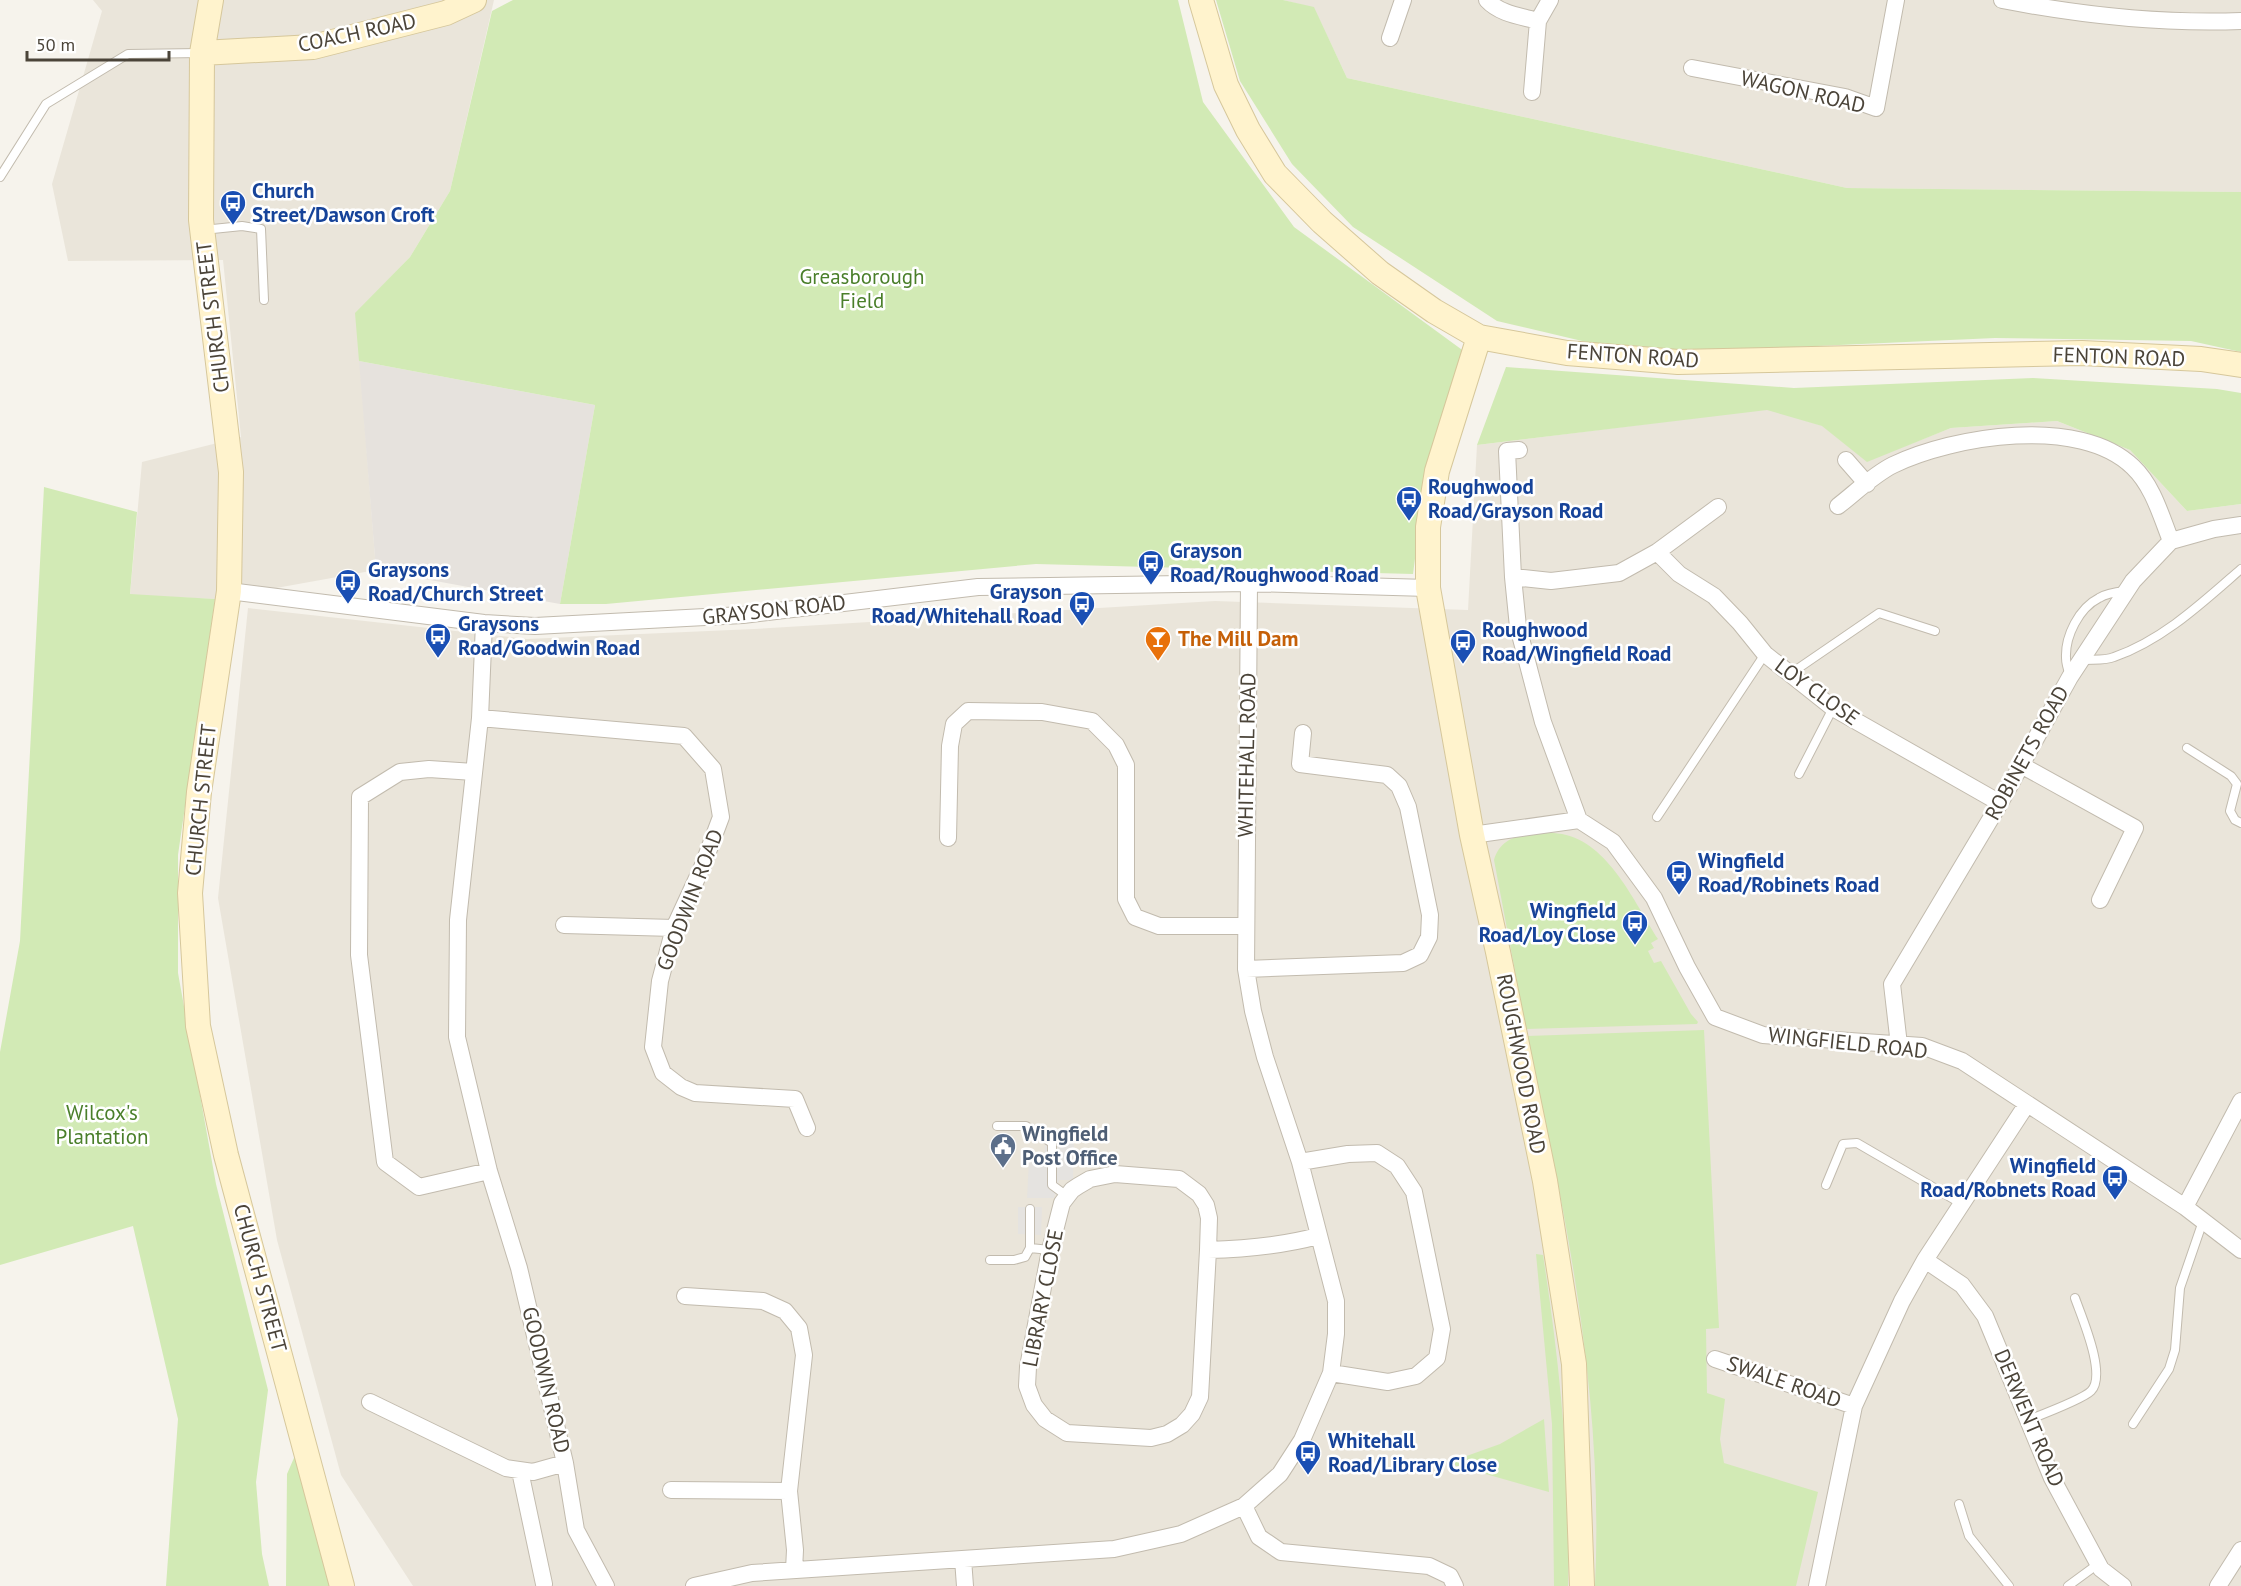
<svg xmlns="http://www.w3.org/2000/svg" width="2241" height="1586" viewBox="0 0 2241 1586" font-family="'PT Sans',sans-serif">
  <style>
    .residential { fill: #eae5da }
    .industrial { fill: #e6e2dd }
    .green { fill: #d2eab5 }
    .parking { fill: #e5e3e0 }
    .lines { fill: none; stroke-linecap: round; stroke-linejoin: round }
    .lane-casing { stroke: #c2bbae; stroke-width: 10 }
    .street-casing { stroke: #c2bbae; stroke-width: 18 }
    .secondary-casing { stroke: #d6c79b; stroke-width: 26 }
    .lane { stroke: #fff; stroke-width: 8 }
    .street { stroke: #fff; stroke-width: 16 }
    .secondary { stroke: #fff3cd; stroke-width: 24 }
    .labels { text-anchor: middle; stroke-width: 5; stroke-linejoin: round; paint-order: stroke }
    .street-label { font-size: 21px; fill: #4b4439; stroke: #fff }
    .transit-label { font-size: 21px; font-weight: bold; fill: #164399; stroke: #fff; text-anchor: start }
    .park-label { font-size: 21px; fill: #4a7f2a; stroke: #fff }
    .food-label { font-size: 21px; font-weight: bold; fill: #c56008; stroke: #fff; text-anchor: start }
    .service-label { font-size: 21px; font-weight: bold; fill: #4e5e75; stroke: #fff; text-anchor: start }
  </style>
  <rect width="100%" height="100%" fill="#f6f3ec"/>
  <!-- residential -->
  <path class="residential" d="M93,0h401l-44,191 -40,66 -54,56 20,257 -161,29 -85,-4 12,-133 99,-25 -18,-177 -155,1 -16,-77 50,-173z
    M1283,0h958v192l-394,-4 -500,-110 -33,-70z
    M1767,409l56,17 44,35 84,-33 106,-7 73,29 57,61 54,-7v1082h-1828l-72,-111 -64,-235 -59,-342 30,-290 279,31 227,-10 461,-28 253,9 9,-165z"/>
  <!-- industrial -->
  <path class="industrial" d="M359,361l236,44 -35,199 -184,-34z"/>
  <!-- green -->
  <path class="green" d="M513,0h665l25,102 91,125 171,125 -41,138 -11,84 -377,-10 -430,40h-46l35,-199 -236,-44 -4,-48 55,-56 40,-66 42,-180z
    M1216,0h67l31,7 33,71 500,110 394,4v160l-50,-11 -196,-3 -293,13 -103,-6 -102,-24 -144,-94 -61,-63 -52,-83z
    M1506,367l288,21 239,-10 184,11 24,4v111l-54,7 -57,-61 -73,-29 -106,7 -84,34 -45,-36 -55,-16 -290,35z
    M44,487l93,25 -7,82 85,5 -37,256v118l38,211 52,206 -12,92 6,72 7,32h-103l12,-167 -45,-193 -133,39v-213l20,-111z
    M1529,833c10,0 22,-1 33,1 47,9 72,68 96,105l-7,4 3,5 -6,3 6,12 7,-2 30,53 7,8 -1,2 -171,5 -32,-169c5,-18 19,-23 35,-27z
    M1704,1030l15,298 -13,1 1,64 18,6 -5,40 4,24 94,29 -22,94h-201c9,-186 -28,-369 -68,-550z
    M1536,1254l7,1c17,110 28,220 25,331h-14l-2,-162z
    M1544,1419l5,73 -102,-29 53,-19z
    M297,1451l33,135h-44l1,-112z"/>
  <!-- parking -->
  <path class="parking" d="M1046,1132l28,2 -1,46h-14l-5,18h-27l2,-38h15z
    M1018,1207h24l-1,28 -23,-1z"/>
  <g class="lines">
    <!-- lane casing -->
    <g class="lane-casing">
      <path id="lane" d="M0,177l46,-73 82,-50 73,-1
        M203,230l39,-4 19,3 3,71
        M2082,660c10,-1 23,1 32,-3 49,-17 89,-55 127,-88
        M1790,674l89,-61 56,18
        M2070,676c-2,-6 -4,-12 -4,-18 -1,-22 13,-50 33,-60 8,-5 18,-6 27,-7
        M2187,748l44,28 6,8 -7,27 5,9 6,3
        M1799,774l34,-66
        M1657,817l108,-163
        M997,1126h29l26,17v42l15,11
        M1826,1185l17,-41 14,-1 105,61
        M1030,1248v-39
        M990,1260h24l11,-3 5,-9 20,2
        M2028,1420c13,-5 56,-22 63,-29 16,-16 -9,-73 -16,-93
        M2133,1424l36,-55 6,-19 5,-62 23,-67
        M1959,1504l10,32 40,50
        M2068,1586l30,-22"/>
    </g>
    <!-- street casing -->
    <g class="street-casing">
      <path id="street" d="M1487,0c13,14 33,16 51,21
        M2002,0c78,15 160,24 239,21
        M1390,38l13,-38
        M1692,68l153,29 31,11 20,-108
        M1532,92l6,-71 12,-21
        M1519,450l-12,1 6,126 5,50 25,95 36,98
        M1846,460l21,24
        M1838,506c17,-13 35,-31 55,-41 60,-29 187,-50 240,2 20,19 28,49 38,74
        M1657,552l22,22 35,22 26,27 25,31 68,54 167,95
        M1513,577l38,4 68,-8 38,-21 61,-45
        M229,591l255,32 51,3 208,-11 235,-28 271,-4 179,5
        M484,623l-4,95 -22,202 -1,117 32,134 30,97 46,195 11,67 30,56
        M480,718l204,18 29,33 8,48 -18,48 -29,63 -14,53 -7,66 10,26 18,14 14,6 100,6 12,29
        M2021,765l114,63 -35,72
        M474,772l-45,-3 -29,3 -40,25 -1,158 26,207 34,25 70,-16
        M1472,835l107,-15 34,22 41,56 33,69 28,50 48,18 159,11 40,15 223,146 56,43
        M948,838l2,-92 4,-22 14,-13 74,1 50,9 24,24 10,20v134l9,18 24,9h86
        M564,925l110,3
        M1246,969l157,-6 17,-8 9,-18 1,-22 -22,-108 -9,-21 -12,-11 -87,-11 3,-31
        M1899,1045l-7,-61 108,-181 70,-126 63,-96 38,-40 43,-12 27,-4
        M1300,1162l48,-8 29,-1 20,13 17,26 28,137 -5,29 -21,18 -28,6 -57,-9
        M2185,1207l56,-106
        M1208,1250l-8,147 -8,17 -10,11 -15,9 -16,4 -84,-5 -22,-14 -11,-14 -7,-19 1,-19 22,-117 12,-47 10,-13 6,-4 12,-7 25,-5 64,5 20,15 7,11 3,13 -1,32c39,-1 73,-4 110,-14
        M1925,1260l37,25 23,31 67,162 49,91 22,17
        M685,1296l78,5 22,10 14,17 5,27 -15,136 6,59 -1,20
        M1715,1359l139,47
        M370,1402l136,66 27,4 32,-9
        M520,1471l24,113
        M671,1490l118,1
        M1244,1506l15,31 22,15 148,14 21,10 5,10
        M963,1559l2,27
        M694,1586l58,-13 362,-24 67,-15 63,-28 36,-32 22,-34 29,-67 5,-39v-33l-36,-139 -35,-105 -12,-46 -7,-42 3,-386
        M1817,1586l37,-180 48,-105 23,-41 102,-156
        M2218,1586l23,-36"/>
    </g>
    <!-- secondary casing -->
    <g class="secondary-casing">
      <path id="secondary" d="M211,0l-9,53 -1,167 30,252 -2,119 -30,201 -9,101 8,133 28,129 116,431
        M1201,0l25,85 22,45 27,44 47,48 58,51 54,38 45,26 88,16 111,9 404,-9 119,6 40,6
        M202,53l111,-6 133,-34 28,-13
        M1479,337l-42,134 -9,56v61l44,247 26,117 47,229 29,183 8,222"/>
    </g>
    <!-- lane -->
    <use href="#lane" class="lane"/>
    <!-- street -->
    <use href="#street" class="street"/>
    <!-- secondary -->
    <use href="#secondary" class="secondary"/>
  </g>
  <!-- icons -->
  <defs>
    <g id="bus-pin" transform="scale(1.35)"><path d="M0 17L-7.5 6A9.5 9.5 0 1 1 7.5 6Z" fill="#1a4fb4" stroke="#fff"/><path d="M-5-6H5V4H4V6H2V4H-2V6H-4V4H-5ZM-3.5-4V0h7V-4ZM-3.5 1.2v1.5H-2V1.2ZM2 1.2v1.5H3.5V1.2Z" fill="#fff"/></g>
    <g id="bar-pin" transform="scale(1.35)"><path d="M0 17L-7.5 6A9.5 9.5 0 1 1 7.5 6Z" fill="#e8710a" stroke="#fff"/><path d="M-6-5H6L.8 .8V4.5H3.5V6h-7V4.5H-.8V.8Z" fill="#fff"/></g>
    <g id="civic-pin" transform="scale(1.35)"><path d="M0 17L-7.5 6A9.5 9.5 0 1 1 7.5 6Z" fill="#5c6f8a" stroke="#fff"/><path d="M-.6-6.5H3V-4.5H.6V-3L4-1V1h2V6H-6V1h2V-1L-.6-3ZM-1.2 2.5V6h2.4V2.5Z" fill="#fff"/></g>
  </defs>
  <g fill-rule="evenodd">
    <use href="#bus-pin" x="233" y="203"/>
    <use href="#bus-pin" x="1409" y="499"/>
    <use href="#bus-pin" x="1151" y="563"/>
    <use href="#bus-pin" x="348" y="582"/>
    <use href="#bus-pin" x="1082" y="604"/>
    <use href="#bus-pin" x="438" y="636"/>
    <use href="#bar-pin" x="1158" y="639"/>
    <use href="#bus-pin" x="1463" y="642"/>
    <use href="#bus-pin" x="1679" y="873"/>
    <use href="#bus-pin" x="1635" y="923"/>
    <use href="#civic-pin" x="1003" y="1146"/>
    <use href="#bus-pin" x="2115" y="1178"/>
    <use href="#bus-pin" x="1308" y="1453"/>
  </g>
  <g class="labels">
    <!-- street labels -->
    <g class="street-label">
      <text transform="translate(357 33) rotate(-12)" y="7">COACH ROAD</text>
      <text transform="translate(1803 92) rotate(13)" y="7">WAGON ROAD</text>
      <text transform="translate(213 317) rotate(-97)" y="7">CHURCH STREET</text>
      <text transform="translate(1633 356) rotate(4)" y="7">FENTON ROAD</text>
      <text transform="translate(2119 357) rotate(2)" y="7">FENTON ROAD</text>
      <text transform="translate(774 610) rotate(-6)" y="7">GRAYSON ROAD</text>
      <text transform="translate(1817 692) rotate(36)" y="7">LOY CLOSE</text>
      <text transform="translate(2027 753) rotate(-61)" y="7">ROBINETS ROAD</text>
      <text transform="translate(1247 755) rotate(-89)" y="7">WHITEHALL ROAD</text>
      <text transform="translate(201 800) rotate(-84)" y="7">CHURCH STREET</text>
      <text transform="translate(690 900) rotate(-69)" y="7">GOODWIN ROAD</text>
      <text transform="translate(1848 1043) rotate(6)" y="7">WINGFIELD ROAD</text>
      <text transform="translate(1521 1064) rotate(79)" y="7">ROUGHWOOD ROAD</text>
      <text transform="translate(260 1278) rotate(75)" y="7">CHURCH STREET</text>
      <text transform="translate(1043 1298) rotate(-79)" y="7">LIBRARY CLOSE</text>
      <text transform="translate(546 1380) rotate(77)" y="7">GOODWIN ROAD</text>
      <text transform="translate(1784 1382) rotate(19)" y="7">SWALE ROAD</text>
      <text transform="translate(2029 1418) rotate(67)" y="7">DERWENT ROAD</text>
    </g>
    <!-- transit labels -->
    <g class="transit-label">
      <text x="252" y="198">Church<tspan x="252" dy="24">Street/Dawson Croft</tspan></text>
      <text x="1428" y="494">Roughwood<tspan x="1428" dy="24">Road/Grayson Road</tspan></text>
      <text x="1170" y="558">Grayson<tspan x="1170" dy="24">Road/Roughwood Road</tspan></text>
      <text x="368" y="577">Graysons<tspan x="368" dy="24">Road/Church Street</tspan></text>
      <text x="1062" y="599" text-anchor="end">Grayson<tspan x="1062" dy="24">Road/Whitehall Road</tspan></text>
      <text x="458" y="631">Graysons<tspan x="458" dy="24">Road/Goodwin Road</tspan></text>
      <text x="1482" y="637">Roughwood<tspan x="1482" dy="24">Road/Wingfield Road</tspan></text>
      <text x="1698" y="868">Wingfield<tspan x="1698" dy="24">Road/Robinets Road</tspan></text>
      <text x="1616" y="918" text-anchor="end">Wingfield<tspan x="1616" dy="24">Road/Loy Close</tspan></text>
      <text x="2096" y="1173" text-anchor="end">Wingfield<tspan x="2096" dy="24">Road/Robnets Road</tspan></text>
      <text x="1328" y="1448">Whitehall<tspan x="1328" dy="24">Road/Library Close</tspan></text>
    </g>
    <!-- park labels -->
    <g class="park-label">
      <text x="862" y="284">Greasborough<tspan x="862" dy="24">Field</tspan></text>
      <text x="102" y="1120">Wilcox's<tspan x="102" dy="24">Plantation</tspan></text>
    </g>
    <!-- food labels -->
    <g class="food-label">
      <text x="1178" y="646">The Mill Dam</text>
    </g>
    <!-- service labels -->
    <g class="service-label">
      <text x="1022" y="1141">Wingfield<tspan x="1022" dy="24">Post Office</tspan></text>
    </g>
  </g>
  <!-- scale -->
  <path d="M27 51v9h142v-9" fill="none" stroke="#4b4439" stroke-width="3"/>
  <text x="36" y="51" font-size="18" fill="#4b4439" stroke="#ffffff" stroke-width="4.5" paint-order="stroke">50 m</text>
</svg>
